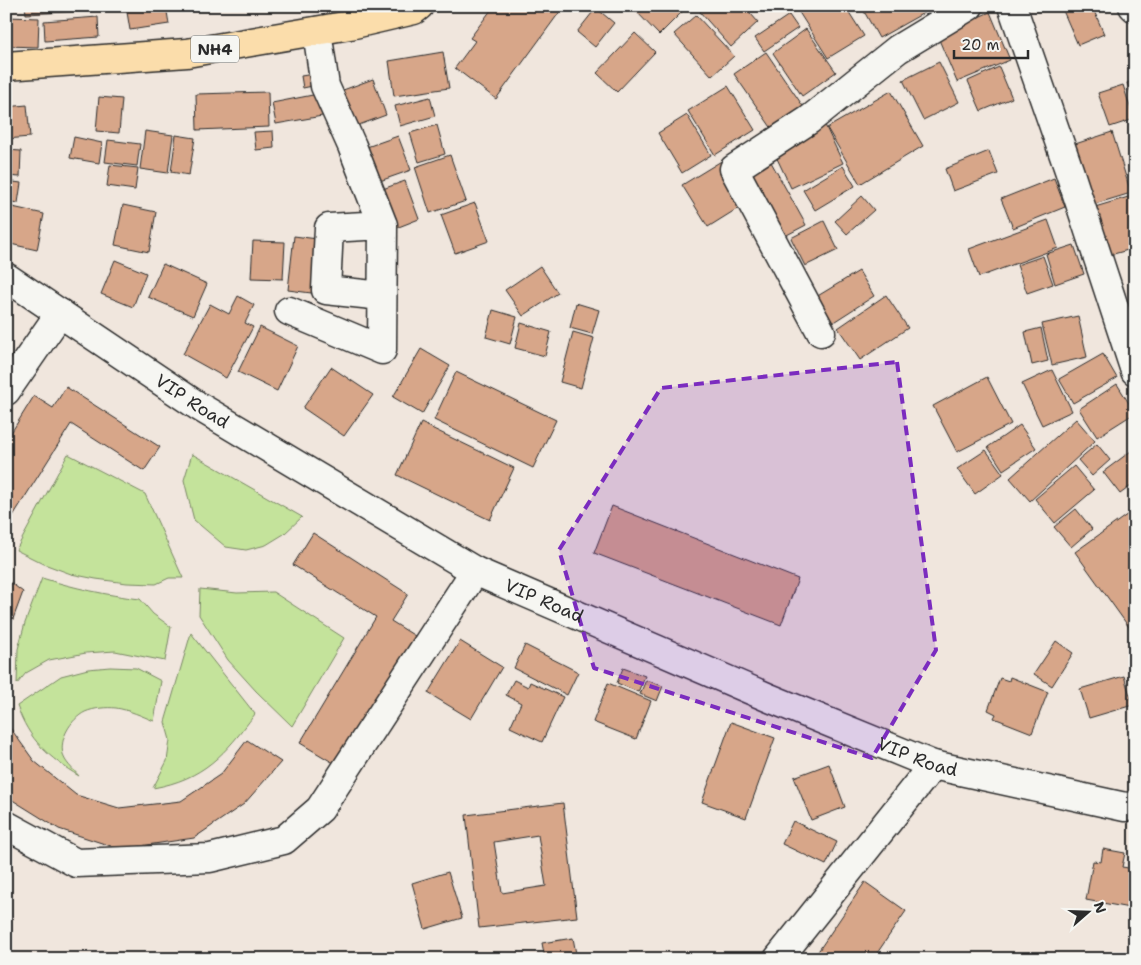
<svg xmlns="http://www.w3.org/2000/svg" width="1141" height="965" viewBox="0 0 1141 965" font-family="'Shantell Sans',sans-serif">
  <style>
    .green { fill: #c4e39b; stroke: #788763 }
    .building { fill: #d7a689; stroke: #2b2b2b; fill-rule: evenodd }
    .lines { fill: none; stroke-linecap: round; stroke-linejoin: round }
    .street-casing { stroke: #2b2b2b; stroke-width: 31 }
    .secondary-casing { stroke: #2b2b2b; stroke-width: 31 }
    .highway-casing { stroke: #2b2b2b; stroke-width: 31 }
    .street { stroke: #f6f6f2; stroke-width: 28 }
    .secondary { stroke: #f6f6f2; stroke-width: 28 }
    .highway { stroke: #fbddab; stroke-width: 28 }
    .marked { fill: #7b2cbf; fill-opacity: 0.2; stroke: #7b2cbf; stroke-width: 4; stroke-dasharray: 10 6; stroke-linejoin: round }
    .labels { text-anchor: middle; stroke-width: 5; stroke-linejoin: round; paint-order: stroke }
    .shield { fill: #f6f6f2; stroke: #686867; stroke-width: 1 }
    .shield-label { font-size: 16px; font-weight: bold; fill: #2b2b2b }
    .street-label { font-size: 18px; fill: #2b2b2b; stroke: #f6f6f2 }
  </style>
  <rect width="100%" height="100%" fill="#f0e6dd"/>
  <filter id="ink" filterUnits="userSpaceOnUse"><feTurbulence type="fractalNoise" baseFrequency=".02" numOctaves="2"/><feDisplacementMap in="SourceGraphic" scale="10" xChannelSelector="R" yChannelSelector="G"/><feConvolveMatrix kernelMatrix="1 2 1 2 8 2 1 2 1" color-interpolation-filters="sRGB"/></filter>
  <g filter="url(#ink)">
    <!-- green -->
    <path class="green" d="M68,454l77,40 38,84h-14l-13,6 -29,-1 -31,-4 -25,-5 -27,-10 -28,-14z
      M192,454l110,63 -18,17 -18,11 -20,5 -20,-3 -32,-27 -10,-40z
      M42,578c32,10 64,17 98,21l13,15 18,13 -6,34 -50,-10 -29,2 -37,7 -23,13 -9,11 1,-35 7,-26z
      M200,589l37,4 36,-1 71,46 -52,88 -36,-35 -28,-31 -29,-45z
      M191,633l64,81c-30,40 -51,65 -102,74l14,-27 3,-21 -5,-18z
      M110,667l26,1 25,13 -7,40c-12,-5 -25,-11 -38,-13 -9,-1 -22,0 -31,4 -14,7 -26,27 -22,42 1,8 11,16 16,22 -30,-18 -50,-36 -62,-70l44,-30 27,-7z"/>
    <!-- building -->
    <path class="building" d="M25,6h80v4l-79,4z
      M126,6h40l3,18 -39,6z
      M494,6h70l-68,93 -41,-31 20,-27 -5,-3z
      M636,6h52l-29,29 -25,-26z
      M706,6h38l14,16 -27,25 -31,-35z
      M795,6h50l19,30 -36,22z
      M861,6h65l3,4 -50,28z
      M1061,6h31l12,28 -26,11z
      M596,8l18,15 -19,24 -18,-15z
      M990,12l20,48 -53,22 -20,-47z
      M696,15l38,41 -22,20 -38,-42z
      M789,15l9,13 -34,23 -9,-13z
      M6,17l33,1 -1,29 -32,-1z
      M98,17l1,20 -54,4 -1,-20z
      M806,29l30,43 -34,24 -29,-43z
      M635,33l20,19 -38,40 -20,-19z
      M443,52l6,36 -55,8 -5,-35z
      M766,52l41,60 -32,21 -41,-59z
      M939,62l20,40 -36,18 -20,-40z
      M999,67l13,31 -31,13 -13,-30z
      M320,73l2,11 -19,4 -2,-12z
      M373,79l13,36 -38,14 -13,-36z
      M1135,80v23l-8,-20z
      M1123,85l11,34 -24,8 -12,-34z
      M728,86l27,44 -40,25 -27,-44z
      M891,91l32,55 -63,38 -33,-56z
      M268,92l1,35 -72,3 -1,-36z
      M323,93l5,22 -52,9 -4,-21z
      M99,97l23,2 -3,34 -23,-2z
      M430,97l5,19 -35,10 -5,-20z
      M27,105l3,32 -24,2v-32z
      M687,115l24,40 -29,18 -24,-40z
      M437,125l8,29 -26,8 -9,-29z
      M825,125l18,38 -52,25 -18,-38z
      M145,131l28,4 -5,38 -28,-4z
      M273,131l1,17 -18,2 -2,-18z
      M1112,132l19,61 -46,14 -19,-60z
      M176,135l19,3 -6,37 -18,-3z
      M398,136l13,34 -34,12 -13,-34z
      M74,137l28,6 -3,20 -29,-5z
      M108,140l32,4 -3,22 -32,-4z
      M6,150l15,1 -1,26 -14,-1z
      M989,151l9,23 -45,17 -8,-22z
      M450,155l16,46 -36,12 -15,-46z
      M723,160l25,42 -40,25 -26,-42z
      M771,162l35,63 -23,12 -35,-62z
      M110,165l28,3 -3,22 -28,-4z
      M843,166l12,20 -40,24 -12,-20z
      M1054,178l11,29 -52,21 -12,-29z
      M6,181l15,2 -3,20 -12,-2z
      M405,181l14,38 -28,11 -14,-39z
      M1135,195v53l-25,7 -15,-48z
      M862,196l12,14 -27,24 -12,-13z
      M475,203l14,38 -34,12 -14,-38z
      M123,205l33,7 -7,40 -34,-7z
      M8,206l36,8 -7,36 -31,-7v-29z
      M1048,220l10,28 -79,29 -10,-28z
      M824,221l14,29 -33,16 -14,-28z
      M294,236l31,4 -6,54 -31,-4z
      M253,241l32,1 -2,37 -32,-1z
      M1074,245l10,29 -29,10 -9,-30z
      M1043,256l10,28 -26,9 -10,-28z
      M115,260l31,13 -13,34 -32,-13z
      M163,264l44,20 -14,32 -45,-19z
      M540,266l18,27 -35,23 -18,-26z
      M859,271l15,25 -42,27 -16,-26z
      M886,295l22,33 -48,32 -22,-32z
      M238,296l16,9 -9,18 8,4 -27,51 -43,-24 27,-50 19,10z
      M576,303l23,7 -7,24 -22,-6z
      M493,310l24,7 -7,27 -24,-7z
      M1078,316l9,41 -35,8 -10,-41z
      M521,323l30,9 -6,24 -30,-8z
      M260,327l38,19 -21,45 -39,-19z
      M1041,328l7,33 -16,4 -7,-33z
      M573,332l21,6 -13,50 -21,-6z
      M421,349l29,17 -28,48 -29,-17z
      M1103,354l14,24 -44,25 -14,-24z
      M331,367l42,28 -29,41 -41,-28z
      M1052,370l20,41 -30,14 -20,-41z
      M456,372l100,48 -23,48 -99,-48z
      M987,377l24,47 -54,28 -24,-46z
      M1117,384l18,29 -38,24 -18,-28z
      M66,387l94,60 -16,24 -73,-47 -65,103v-86l28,-45 19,12z
      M1076,419l19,22 -65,60 -20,-23z
      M421,423l93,45 -24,52 -93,-45z
      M1020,425l16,23 -33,22 -15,-23z
      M1097,444l13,16 -18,16 -14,-16z
      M1135,448v35l-15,11 -17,-22z
      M986,450l17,24 -28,20 -18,-25z
      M1074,466l20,24 -39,33 -20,-24z
      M612,506l186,73 -17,46 -187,-72z
      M1076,509l16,20 -21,18 -17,-20z
      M1135,509v119l-4,2 -56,-78z
      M313,533l95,61 -17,27 24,15 -78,129 -37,-22 76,-126 -83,-52z
      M6,579l17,13 -17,46z
      M460,641l42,26 -31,52 -43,-26z
      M1056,641l17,12 -21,33 -18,-12z
      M525,645l53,27 -11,23 -53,-27z
      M623,668l22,8 -7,16 -21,-9z
      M1124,676l9,29 -44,13 -9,-29z
      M1010,677l38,15 -16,41 -38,-15 2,-4 -8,-4 12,-32 9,3z
      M514,680l14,7 2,-5 33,15 -21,45 -32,-15 11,-24 -15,-8z
      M646,680l17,6 -6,15 -17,-7z
      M608,683l43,18 -15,38 -43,-17z
      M6,722l28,39 42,34 43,13 62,-7 40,-27 26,-34 34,22 -37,42 -50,34 -74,11 -61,-20 -53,-33z
      M731,722l44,16 -29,80 -44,-16z
      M829,764l16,43 -34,13 -17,-43z
      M563,803l14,114 -98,11 -13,-113zM538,835l8,51 -44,7 -8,-51z
      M793,821l44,21 -11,23 -44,-21z
      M1103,849l22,4 -3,14 13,2v40l-49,-9 7,-39 8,1z
      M448,872l14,46 -37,11 -13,-46z
      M865,882l41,29 -33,48h-60z
      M573,938l4,21h-32l-3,-16z"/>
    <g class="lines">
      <!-- street casing -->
      <g class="street-casing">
        <path id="street" d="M1012,6l57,164 66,201
          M1133,6l2,2
          M382,296l-56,-6 3,-62 54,-3
          M289,311l93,39 1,-125 -31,-79 -27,-60 -8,-55
          M821,332l-87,-163 75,-49 89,-71 71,-43
          M6,391l54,-78
          M6,825l70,38 134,-5 74,-18 36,-31 155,-238
          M778,959l155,-194"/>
      </g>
      <!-- secondary casing -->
      <g class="secondary-casing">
        <g id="secondary">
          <path id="s1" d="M6,277l192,129 277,165 292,126 166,68 192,42 10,-1"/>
        </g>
      </g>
      <!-- highway casing -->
      <g class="highway-casing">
        <path id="highway" d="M6,66l181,-13 163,-28 64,-15 5,-4"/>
      </g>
      <!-- street -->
      <use href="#street" class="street"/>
      <!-- secondary -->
      <use href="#secondary" class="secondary"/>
      <!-- highway -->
      <use href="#highway" class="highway"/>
    </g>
  </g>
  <!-- marked area -->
  <path class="marked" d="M897,362l39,288 -64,108 -278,-90 -35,-118 102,-162z"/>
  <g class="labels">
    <!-- shield labels -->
    <rect class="shield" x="191" y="35.5" width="48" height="27" rx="4"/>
    <g class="shield-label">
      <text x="215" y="55">NH4</text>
    </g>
    <!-- street labels -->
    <g class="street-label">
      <text dy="6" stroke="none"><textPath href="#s1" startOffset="224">VIP Road</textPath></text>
      <text dy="6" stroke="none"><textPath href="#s1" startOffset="629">VIP Road</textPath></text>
      <text dy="6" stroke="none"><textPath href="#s1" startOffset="1034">VIP Road</textPath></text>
    </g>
  </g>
  <!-- margin -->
  <rect width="1141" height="965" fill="none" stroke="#f6f6f2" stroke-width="25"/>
  <rect x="12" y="12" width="1116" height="940" fill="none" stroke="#2b2b2b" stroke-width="2" filter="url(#ink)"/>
  <!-- north arrow -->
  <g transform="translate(1088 912) rotate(70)" stroke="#f6f6f2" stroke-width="4" paint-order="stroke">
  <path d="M0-4L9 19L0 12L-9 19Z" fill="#2b2b2b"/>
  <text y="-8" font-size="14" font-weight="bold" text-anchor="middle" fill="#2b2b2b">N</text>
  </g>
  <!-- scale -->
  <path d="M954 50v8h74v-8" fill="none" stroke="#2b2b2b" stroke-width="2.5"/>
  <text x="961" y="50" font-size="15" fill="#2b2b2b" stroke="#f6f6f2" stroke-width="4" paint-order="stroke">20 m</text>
</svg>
